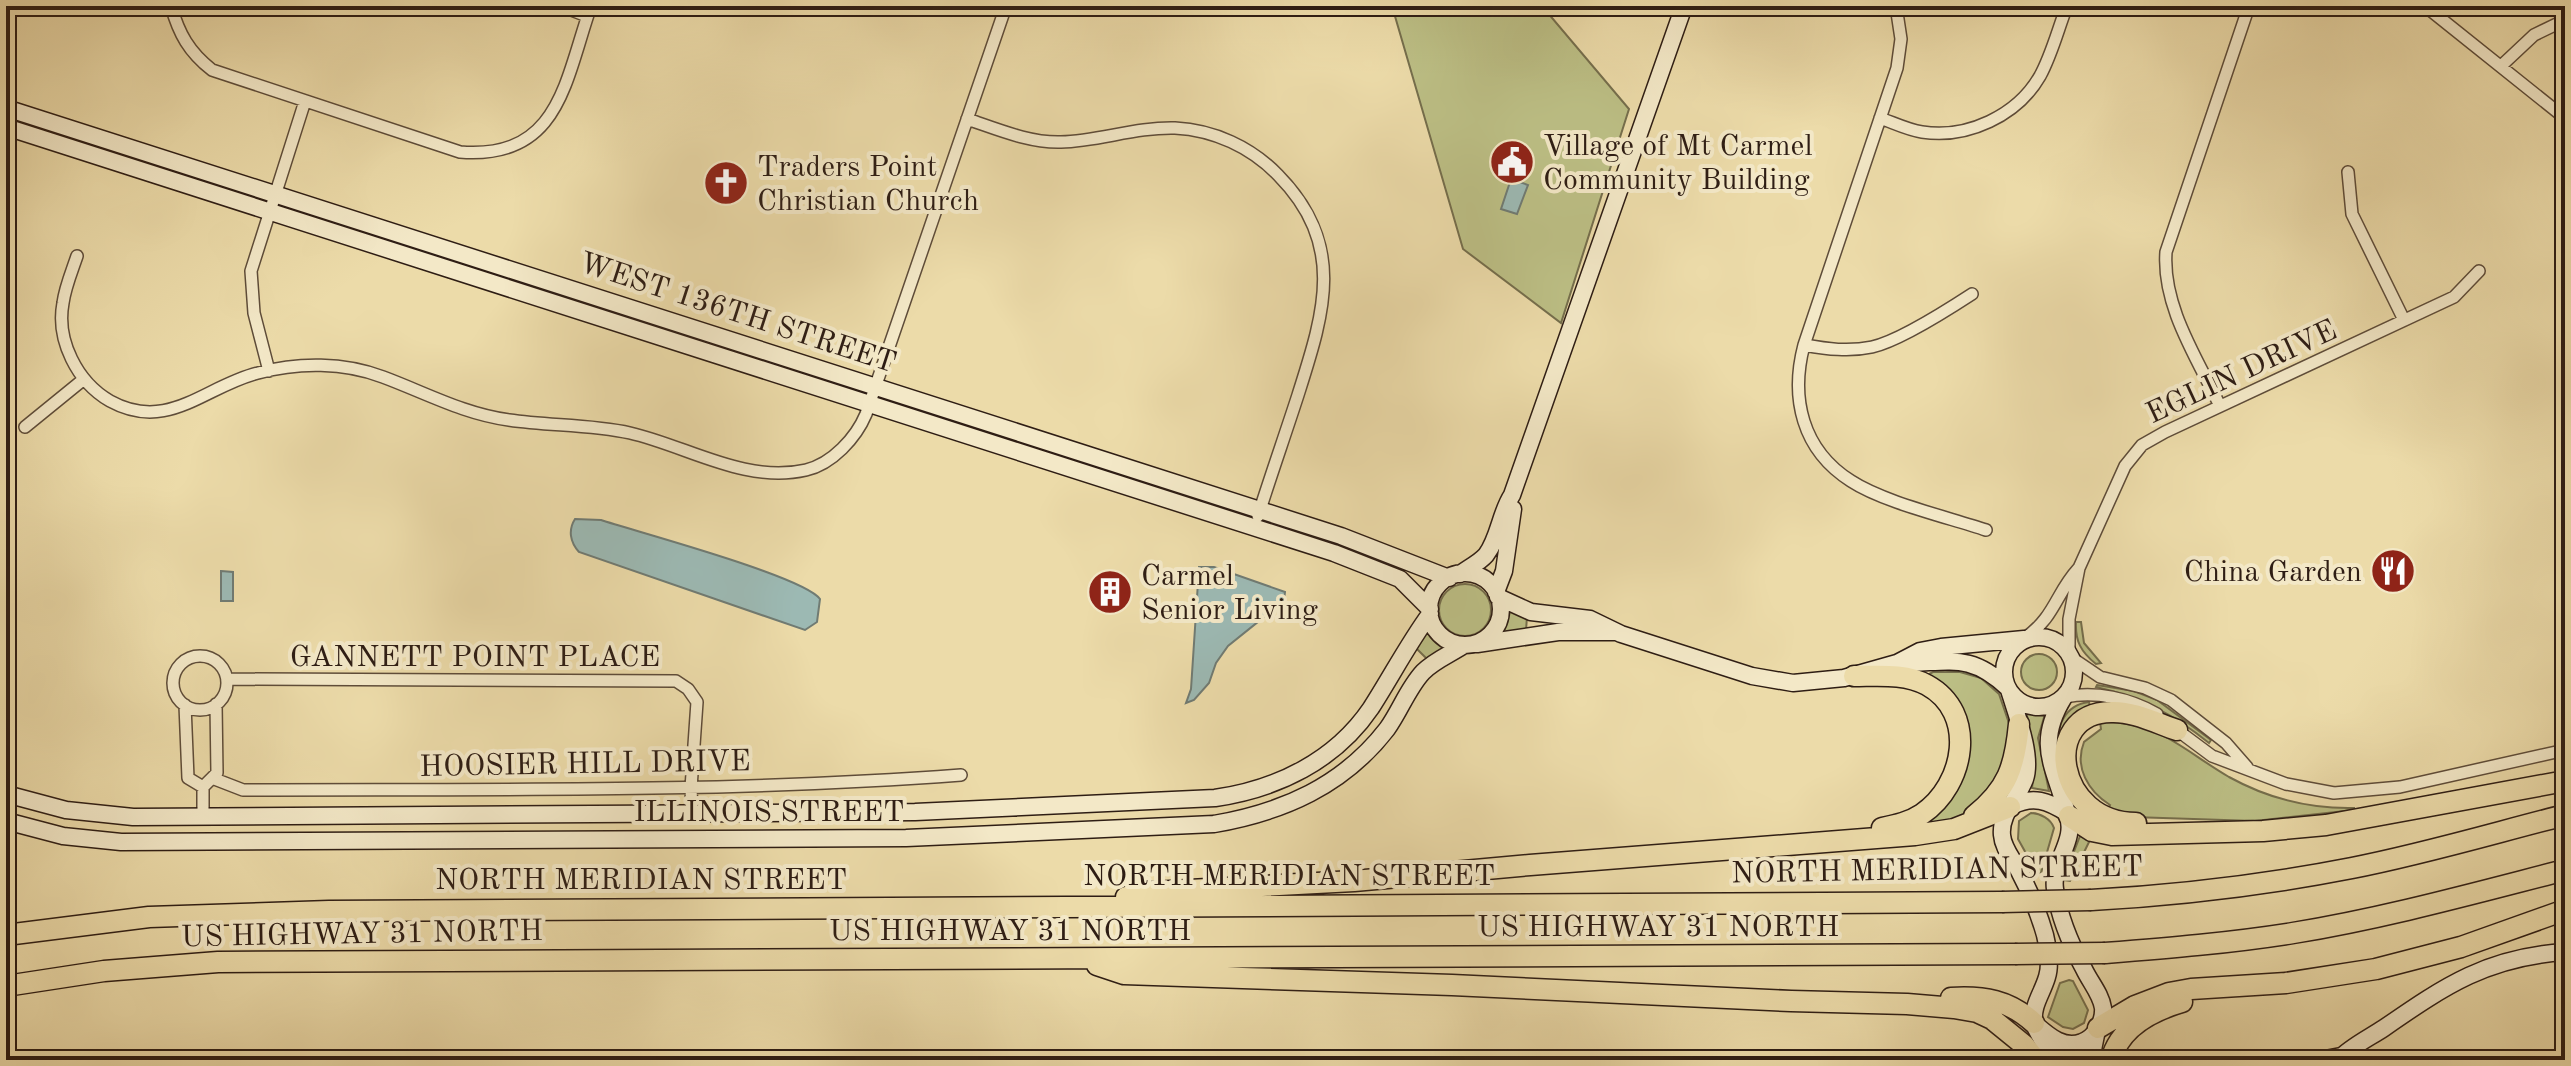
<svg xmlns="http://www.w3.org/2000/svg" width="2571" height="1066" viewBox="0 0 2571 1066" font-family="'Old Standard TT',serif">
  <style>
    .green { fill: #bcbf85; stroke: #756e4c; stroke-width: 2 }
    .water { fill: #9cb9b3; stroke: #707b73; stroke-width: 2 }
    .lines { fill: none; stroke-linecap: round; stroke-linejoin: round }
    .street-casing { stroke: #5e4c39; stroke-width: 14 }
    .secondary-casing { stroke: #2e1d14; stroke-width: 19 }
    .highway-casing { stroke: #2e1d14; stroke-width: 23 }
    .street { stroke: #f3e8c7; stroke-width: 11 }
    .secondary { stroke: #f3e8c7; stroke-width: 16 }
    .highway { stroke: #ecdba9; stroke-width: 20 }
    .highway-bridge-casing { stroke: #2e1d14; stroke-width: 23; stroke-linecap: butt }
    .highway-bridge { stroke: #ecdba9; stroke-width: 20 }
    .labels { text-anchor: middle; stroke-width: 8; stroke-linejoin: round; paint-order: stroke }
    .poi-label { font-size: 30px; fill: #2e1d14; stroke: #f3e8c7; text-anchor: start }
    .street-label { font-size: 30px; fill: #2e1d14; stroke: #f3e8c7 }
  </style>
  <rect width="100%" height="100%" fill="#ecdba9"/>
  <filter id="stains"><feTurbulence type="fractalNoise" baseFrequency=".0025" numOctaves="4"/><feColorMatrix values="0 0 0 0 .2 0 0 0 0 .09 0 0 0 0 .02 0 0 0 .5 -.17"/></filter>
  <radialGradient id="worn" r=".72"><stop offset=".6" stop-color="#630" stop-opacity="0"/><stop offset="1" stop-color="#630" stop-opacity=".3"/></radialGradient>
  <!-- green -->
  <path class="green" d="M1392,6h150l87,103 -68,214 -98,-74z
    M1439 610a26 26 0 1 1 52 0a26 26 0 1 1-52 0Z
    M1507,608l20,8 -1,15 -27,2 6,-11z
    M2076,622h5l3,21 17,20 -5,1c-15,-12 -21,-23 -20,-42z
    M1428,629l19,19 -20,11 -11,-11z
    M2021 672a18 18 0 1 1 36 0a18 18 0 1 1-36 0Z
    M1933,672h27l21,6 18,16 13,38 -9,40 -37,44 -21,8 -23,-1 45,-64 -40,-84z
    M2097,685l37,6 23,9 54,40 -2,3c-36,-29 -68,-46 -113,-56z
    M2089,702l1,5 -32,45c-3,-24 6,-47 31,-50z
    M2026,710l19,4 -7,24 11,53 -17,-3 3,-25z
    M2100,722c60,-1 81,27 129,55 38,21 81,32 125,31v2l-99,11 -123,-4 -26,-5 4,-7c-22,-14 -36,-38 -26,-63l17,-13z
    M2031,813c9,0 20,6 23,15l-13,45h-4l-19,-34 1,-18z
    M2080,836l10,4 -20,41 -7,-1z
    M2069,980l4,1 15,29 -4,13 -11,6 -10,-2 -15,-10 12,-34z"/>
  <!-- water -->
  <path class="water" d="M1511,179l17,6 -11,29 -16,-5z
    M575,519l26,1c36,12 202,56 219,79l-3,23 -12,8 -226,-78c-9,-10 -11,-22 -4,-33z
    M1199,567h15l71,25 -1,9 -56,45 -12,17 -7,20 -15,17 -8,3 5,-14z
    M221,571l12,1v29h-12z"/>
  <g class="lines">
    <!-- street casing -->
    <g class="street-casing">
      <path id="street" d="M171,6c8,28 18,46 41,64l248,82c100,8 105,-72 131,-146
        M561,6l26,10
        M1896,6l5,33 -4,29 -93,277c-14,53 -2,105 47,136 32,21 96,36 135,49
        M2425,6l140,112
        M2501,66l33,-31 31,-15
        M1880,118c14,5 28,12 42,14 45,7 95,-16 118,-56 12,-22 18,-47 27,-70
        M967,119c30,10 62,24 94,23 38,-1 75,-15 114,-14 39,2 76,19 103,47 69,70 46,138 20,220 -13,40 -27,80 -40,121
        M2348,172l4,42 52,106
        M77,256c-5,15 -12,31 -14,47 -7,37 14,79 47,98 58,32 95,-15 148,-28 40,-11 86,-11 125,4 43,16 81,37 126,43 40,6 81,4 121,13 57,13 115,51 176,37 26,-6 50,-32 60,-56l140,-408
        M1804,345c23,4 45,7 68,2 27,-6 77,-38 100,-53
        M269,371l-15,-58 -3,-42 54,-170
        M2220,406c-23,-48 -58,-100 -54,-154l83,-246
        M25,427l59,-48
        M2025,638c30,-21 31,-45 53,-69
        M2069,655v-36l10,-51 46,-102 17,-21 23,-13 289,-135 25,-26
        M2069,656l31,21 45,11 26,12 55,43 21,24
        M173 683a27 27 0 1 1 54 0a27 27 0 1 1-54 0Z
        M227,679l449,2 12,8 9,13 -6,86 1,25
        M2065,697c31,-6 64,1 92,17
        M185,705l3,73 15,9
        M2173,727l39,29 74,28 48,9 66,-6 165,-37
        M212,778l31,12c239,-1 479,3 718,-15
        M203,816v-29l14,-14 -1,-69
        M2350,1050l8,10"/>
    </g>
    <!-- secondary casing -->
    <g class="secondary-casing">
      <path id="secondary" d="M6,108l1335,428 108,42
        M6,127l1328,426 66,26 30,30
        M1429 609a36 36 0 1 1 72 0a36 36 0 1 1-72 0Z
        M1460,574c8,-6 19,-11 26,-19 13,-17 14,-42 26,-60l172,-489
        M1496,592l8,-21 9,-62
        M1498,597l33,15 59,7 31,15 131,42 41,7 51,-5 53,-15 23,-12 21,-4 83,-8
        M2004 672a35 35 0 1 1 70 0a35 35 0 1 1-70 0Z
        M1477,644l81,-12h55
        M1903,663c47,0 67,-11 105,25
        M2009,690c7,23 24,66 16,89 -7,19 -25,35 -23,56 1,14 12,25 18,38 10,19 19,41 25,62 3,13 6,30 2,42 -5,17 -15,28 -13,46 13,11 29,27 48,19 13,-5 22,-20 21,-34 -2,-14 -13,-26 -19,-39 -13,-24 -25,-53 -29,-80 -4,-28 23,-48 12,-76 -19,-12 -34,-18 -55,-7
        M2064,697c-29,47 -10,68 3,116
        M6,794l60,16 67,7 782,-5 300,-14c62,-9 120,-37 156,-90 20,-31 37,-64 59,-94
        M6,821l57,15 58,6 785,-4 308,-14c69,-12 129,-38 173,-95 13,-18 21,-41 36,-57 12,-12 28,-18 41,-27
        M2034,1025l19,35
        M2091,1060l6,-30
        M2320,1060l21,-4
        M2338,1060c12,-13 31,-22 46,-32 62,-43 104,-71 181,-76"/>
    </g>
    <!-- highway casing -->
    <g class="highway-casing">
      <path id="highway" d="M1854,676c24,0 51,-3 73,9 51,28 38,100 -5,129 -12,8 -25,11 -40,14
        M1974,816c34,-27 41,-50 45,-92
        M2069,816l23,15 20,4 151,-4 63,-6 239,-44
        M2136,823c-80,0 -97,-110 -25,-111 22,-1 45,11 66,18
        M1126,897l26,-5 202,-11 176,-16 385,-30 39,-6 56,-22
        M2091,900c88,-5 174,-15 261,-32 72,-14 142,-35 213,-53
        M6,935l143,-18 180,-6 1673,-9
        M2105,953c63,-5 125,-10 188,-20 92,-15 182,-40 272,-63
        M1097,965l27,9 328,11 339,16 116,3 47,4 23,4 15,7 32,26 12,15
        M6,986l98,-15 114,-9 1797,-8
        M1951,998c33,-2 58,2 83,25
        M2098,1028l37,-22 34,-13 22,-4 95,-6 90,-14 85,-22 104,-37
        M2111,1060c9,-33 40,-49 71,-58"/>
    </g>
    <!-- street -->
    <use href="#street" class="street"/>
    <!-- secondary -->
    <use href="#secondary" class="secondary"/>
    <!-- highway -->
    <use href="#highway" class="highway"/>
    <!-- highway-bridge casing -->
    <g class="highway-bridge-casing">
      <path id="highway-bridge" d="M2002,902l89,-2
        M2015,954l90,-1"/>
    </g>
    <!-- highway-bridge -->
    <use href="#highway-bridge" class="highway-bridge"/>
  </g>
  <!-- icons -->
  <defs>
    <g id="civic-disc" transform="scale(2.3)"><circle r="9.5" fill="#8f2418" stroke="#f3e8c7"/><path d="M-.6-6.5H3V-4.5H.6V-3L4-1V1h2V6H-6V1h2V-1L-.6-3ZM-1.2 2.5V6h2.4V2.5Z" fill="#fff"/></g>
    <g id="church-disc" transform="scale(2.3)"><circle r="9.5" fill="#8f2418" stroke="#f3e8c7"/><path d="M-1.2-6h2.4v3.5h3.3v2.4h-3.3V6h-2.4V-.1h-3.3v-2.4h3.3Z" fill="#fff"/></g>
    <g id="restaurant-disc" transform="scale(2.3)"><circle r="9.5" fill="#8f2418" stroke="#f3e8c7"/><path d="M-5-6h1v4h1v-4h1v4h1v-4h1v5L-1.5 .5V6h-2V.5L-5-1ZM5-6V6H3V1.5H1.5Q1.5-4 5-6Z" fill="#fff"/></g>
    <g id="building-disc" transform="scale(2.3)"><circle r="9.5" fill="#8f2418" stroke="#f3e8c7"/><path d="M-4-6H4V6H1V3H-1V6H-4ZM-2.5-4.3h1.7v1.8h-1.7ZM.8-4.3h1.7v1.8H.8ZM-2.5-1h1.7V.8h-1.7ZM.8-1h1.7V.8H.8Z" fill="#fff"/></g>
  </defs>
  <g fill-rule="evenodd">
    <use href="#civic-disc" x="1512" y="162"/>
    <use href="#church-disc" x="726" y="183"/>
    <use href="#restaurant-disc" x="2393" y="571"/>
    <use href="#building-disc" x="1110" y="592"/>
  </g>
  <g class="labels">
    <!-- poi labels -->
    <g class="poi-label">
      <text x="1543" y="155">Village of Mt Carmel<tspan x="1543" dy="34">Community Building</tspan></text>
      <text x="757" y="176">Traders Point<tspan x="757" dy="34">Christian Church</tspan></text>
      <text x="2362" y="581" text-anchor="end">China Garden</text>
      <text x="1141" y="585">Carmel<tspan x="1141" dy="34">Senior Living</tspan></text>
    </g>
    <!-- street labels -->
    <g class="street-label">
      <text transform="translate(738 312) rotate(18)" y="10">WEST 136TH STREET</text>
      <text transform="translate(2241 371) rotate(-25)" y="10">EGLIN DRIVE</text>
      <text x="475" y="666">GANNETT POINT PLACE</text>
      <text transform="translate(585 763) rotate(-1)" y="10">HOOSIER HILL DRIVE</text>
      <text x="769" y="821">ILLINOIS STREET</text>
      <text transform="translate(1937 869) rotate(-1)" y="10">NORTH MERIDIAN STREET</text>
      <text x="1289" y="885">NORTH MERIDIAN STREET</text>
      <text x="641" y="889">NORTH MERIDIAN STREET</text>
      <text x="1658" y="936">US HIGHWAY 31 NORTH</text>
      <text x="1010" y="940">US HIGHWAY 31 NORTH</text>
      <text transform="translate(362 933) rotate(-1)" y="10">US HIGHWAY 31 NORTH</text>
    </g>
  </g>
  <!-- margin -->
  <rect width="2571" height="1066" fill="none" stroke="#ecdba9" stroke-width="32"/>
  <rect x="8" y="8" width="2555" height="1050" fill="none" stroke="#2e1d14" stroke-width="4"/>
  <rect x="16" y="16" width="2539" height="1034" fill="none" stroke="#2e1d14" stroke-width="2"/>
  <rect width="100%" height="100%" filter="url(#stains)"/>
  <rect width="100%" height="100%" fill="url(#worn)"/>
</svg>
